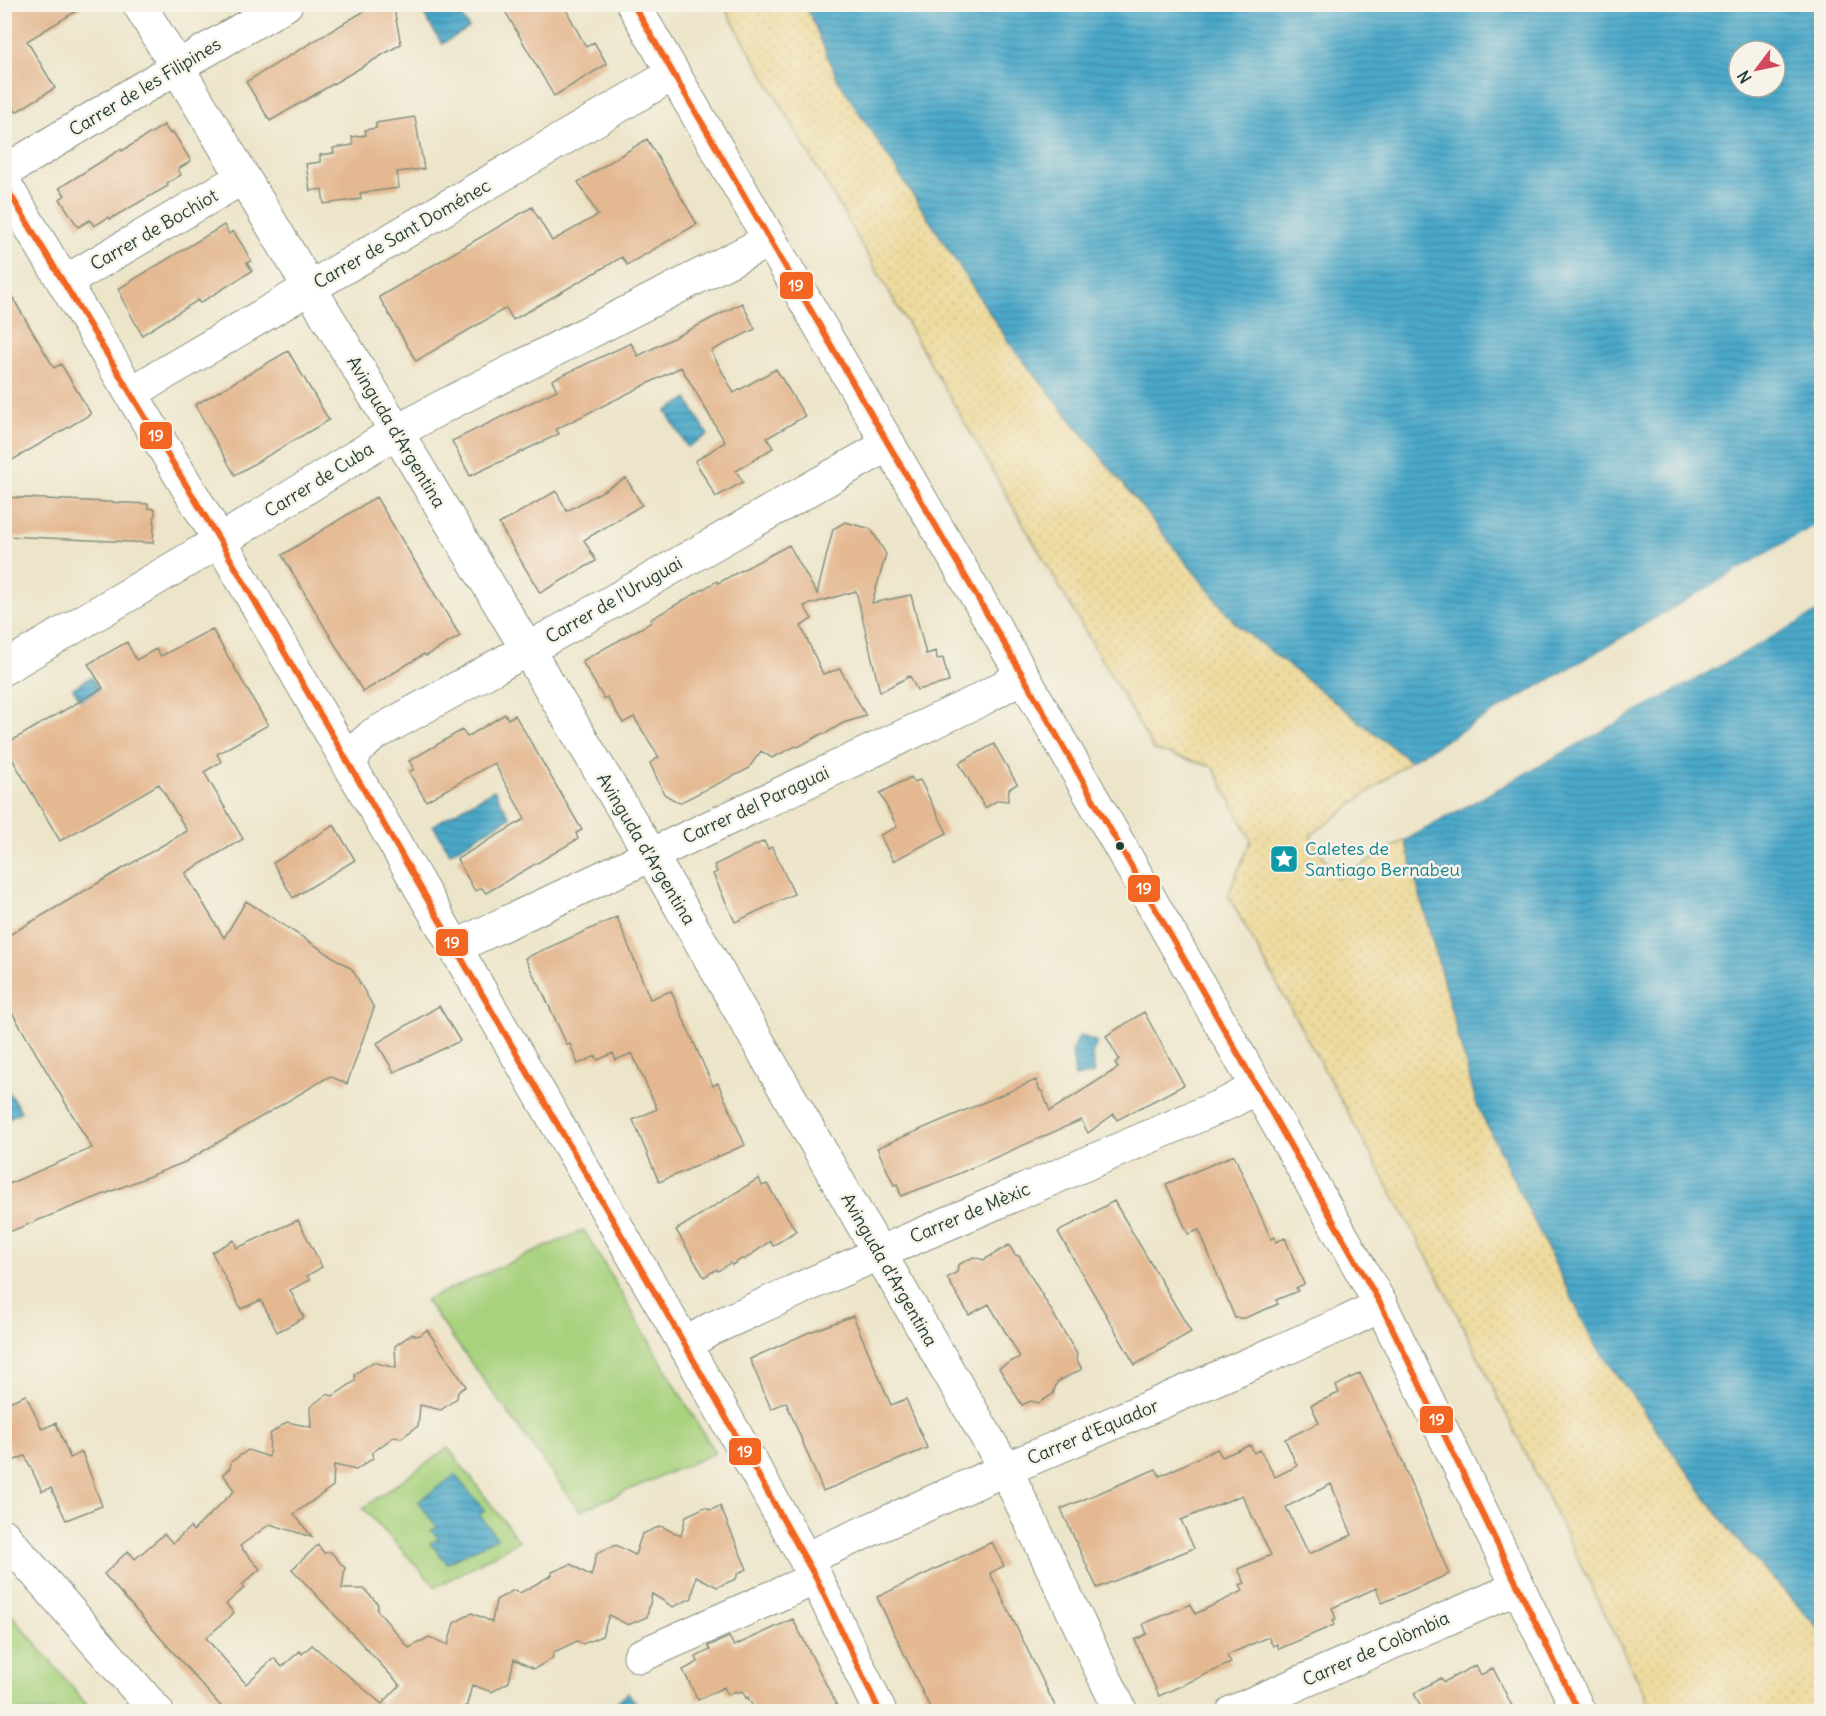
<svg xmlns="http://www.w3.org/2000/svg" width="1826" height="1716" viewBox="0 0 1826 1716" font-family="Delius,sans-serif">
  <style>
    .green { fill: #a8d27e; stroke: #648859; stroke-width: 1.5 }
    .sand { fill: url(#sand-dots); stroke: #868c69; stroke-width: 1.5 }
    .water { fill: url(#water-rules); stroke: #35737f; stroke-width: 1.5; fill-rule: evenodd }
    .pier { fill: #ede5ca }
    .building { fill: #e4b891; fill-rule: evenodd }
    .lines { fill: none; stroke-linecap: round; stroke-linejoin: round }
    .minor-casing { stroke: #86917f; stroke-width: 35 }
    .minor { stroke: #fff; stroke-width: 33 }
    .bus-1-casing { stroke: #f7f3e8; stroke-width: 10 }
    .bus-1 { stroke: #f26522; stroke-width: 6 }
    .bus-dot { fill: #1f3d34; stroke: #f7f3e8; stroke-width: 2 }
    .labels { text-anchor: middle; stroke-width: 5; stroke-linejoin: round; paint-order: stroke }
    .street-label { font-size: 18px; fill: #1f3d34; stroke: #f7f3e8 }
    .culture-label { font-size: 18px; fill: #0d838f; stroke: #f7f3e8; text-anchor: start }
    .line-badge { stroke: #f7f3e8; stroke-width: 2 }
    .badge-label { font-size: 16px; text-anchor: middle; font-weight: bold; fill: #fff }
  </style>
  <defs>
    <pattern id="sand-dots" width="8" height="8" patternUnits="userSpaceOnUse" patternTransform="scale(1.5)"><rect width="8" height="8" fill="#eeda9e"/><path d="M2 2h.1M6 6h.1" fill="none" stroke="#ccbc89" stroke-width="1.8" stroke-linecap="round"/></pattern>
    <pattern id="water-rules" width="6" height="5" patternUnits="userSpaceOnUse" patternTransform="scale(1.5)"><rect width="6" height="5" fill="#4ba9ca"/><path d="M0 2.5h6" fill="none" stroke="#3e8ba5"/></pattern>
  </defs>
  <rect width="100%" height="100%" fill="#f7f3e8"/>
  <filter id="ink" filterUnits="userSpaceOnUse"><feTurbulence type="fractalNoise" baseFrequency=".0167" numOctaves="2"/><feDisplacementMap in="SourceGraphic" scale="12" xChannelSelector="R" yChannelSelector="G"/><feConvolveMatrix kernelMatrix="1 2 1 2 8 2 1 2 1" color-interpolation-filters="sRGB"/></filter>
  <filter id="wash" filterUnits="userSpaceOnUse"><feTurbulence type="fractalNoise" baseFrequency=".008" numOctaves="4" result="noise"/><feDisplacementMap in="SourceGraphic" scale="24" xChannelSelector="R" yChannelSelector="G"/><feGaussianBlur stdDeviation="1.35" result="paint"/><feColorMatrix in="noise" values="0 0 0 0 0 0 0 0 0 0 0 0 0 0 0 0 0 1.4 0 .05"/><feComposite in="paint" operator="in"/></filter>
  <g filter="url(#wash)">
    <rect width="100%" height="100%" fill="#ede5ca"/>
    <!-- green -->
    <path class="green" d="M584,1230l131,223 -135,58 -155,-211z
      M448,1448l71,93 -83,46 -73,-79z
      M4,1607h1l87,104h-87z"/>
    <!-- sand -->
    <path class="sand" d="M723,5h83l32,75 172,264 226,280 174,137 -100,75 28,43 67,-39 72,265 117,238 140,193 87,95v80h-168l-211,-427 -214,-389 23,-55 -38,-73 -59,-17z"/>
    <!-- water -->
    <path class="water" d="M418,5h37l14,23 -27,16z
      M806,5h1015v517l-411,239 -174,-137 -226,-280 -172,-264zM1739,51h36v36h-36z
      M687,399l21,36 -21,12 -21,-36z
      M1821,609v1022l-87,-95 -140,-193 -117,-238 -72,-265z
      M91,677l33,52 -19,11 -32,-52z
      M494,790l16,27 -60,36 -17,-28z
      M1080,1035l17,7 -5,12 2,20 -19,3 -3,-27z
      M4,1085l17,26 -16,10h-1z
      M455,1475l30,36 -6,3 18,24 -50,25 -17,-20 9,-4 -8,-9 7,-2 -20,-26z
      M628,1693l15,18 -59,1 -3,-4 20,-5 5,7z"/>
    <!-- pier -->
    <path class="pier" d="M1821,522l1,4 -410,237h-4z
      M1822,606l-1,3 -3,2 -416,230 2,-4z"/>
    <g id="blocks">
      <!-- building -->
      <path class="building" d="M4,4h84l-61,37 28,47 -39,24 -12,-20z
        M376,4h17l8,40 -131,77 -24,-39z
        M501,4h62l23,43 8,-5 13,22 -53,32z
        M415,117l9,52 -27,3 2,16 -39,5 1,6 -37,5 -2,-15 -12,2 -4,-27 14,-2v-7l14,-2 -1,-5 20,-3 -1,-8 14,-2 -1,-5 11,-2v-5z
        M164,125l6,9 3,-2 18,29 -13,8 3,6 -14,8 1,3 -58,33 -1,-2 -15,9 -4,-6 -12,7 -18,-28 5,-4 -6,-7 62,-39 1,2z
        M647,139l50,85 -70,41 -5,-8 -109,63 -7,-12 -90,53 -37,-64 153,-90 20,34 46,-26 -20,-33z
        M224,225l5,9 4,-3 10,15 8,15 -4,2 5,8 -52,32 -2,-3 -56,35 -21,-38 1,-1 -4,-7z
        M4,283l50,85 7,-4 30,50 -87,51z
        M742,303l13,26 -44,22 23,42 42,-24 29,47 -38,22 6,10 -37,23 7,11 -27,15 -21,-36 30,-19 -44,-75 -125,62 3,5 -89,42 -18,-35 105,-51 -5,-10 79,-37 7,13z
        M288,351l41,69 -94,55 -40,-70z
        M626,478l16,27 -58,35 12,21 -56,32 -41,-69 57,-33 11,20z
        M4,497l144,7v4l7,1 -2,34 -149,-7z
        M376,497l84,139 -34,20 -2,-2 -61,38 -81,-137z
        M845,522l26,7 15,25 -14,49 39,-8 15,59 10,-3 1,8 6,-1 6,24 -32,8 -7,-14 -30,16 -24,-101 -52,15 8,13 -11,7 22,48 17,-5 26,47 -23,7 -18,11 -2,-1 -25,14 -2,-1 -24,12 -11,-7 -13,18 -69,34 -15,-9 -14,-31 9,-6 -25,-40 -11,6 -16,-26 -3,2 -22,-38 70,-39 -1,-3 66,-38 1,2 71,-38 28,49 16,-65z
        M212,629l56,96 -51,29 4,8 -17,10 39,67 -58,34 39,65 22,-37 106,68 22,39 -27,76 -17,-8 -145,86 -181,72v-48l88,-38 -88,-149v-61l183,-107 -28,-47 -99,57 -56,-96 99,-57 -15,-24 39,-22 9,18 20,-11 5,7z
        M505,714l3,5 7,-4 67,115 -6,3 2,6 -92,54 -4,-5 -7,3 -18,-32 68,-40 -31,-56 -68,38 -17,-29 5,-3 -5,-8 53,-31 5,7z
        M994,744l23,40 -8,5 -1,12 -10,-1 -13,8 -26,-45z
        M911,777l3,5 6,-2 27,53 -54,28 -13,-26 17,-8 -17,-34z
        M334,825l21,35 -62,38 -20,-35z
        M764,841l4,8 4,-2 22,47 -59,28 -22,-48 4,-2 -3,-7z
        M617,917l33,82 21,-8 42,95 5,-3 27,62 -86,37 -26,-62 24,-11 -25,-56 -16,7 -3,-7 -15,7 -2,-4 -18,8 -8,-20 -3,1 -29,-63h-1l-12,-24z
        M439,1006l21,35 -66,31 -17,-29z
        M1144,1012l40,73 -67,35 -3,-6 -26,19 -7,-13 -137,60 -43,16 -4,-12 -3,1 -17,-37 159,-68 4,11h2l8,20 68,-43 -3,-5 4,-4 -13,-23z
        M1234,1155l37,84 4,-2 1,5 9,-4 19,46 -8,4 2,3 -22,9 2,4 -33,14h-10l-36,-88 -11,4 -22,-50z
        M759,1178l3,8 5,-2 29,47 -23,15 -3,-5 -26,19 -1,-2 -11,7 -2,-2 -12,8 -1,-2 -13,8 -28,-47z
        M1114,1201l77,131 -56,33 -77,-133z
        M298,1220l24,47 -15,9 3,4 -20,10 14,28 -27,14 -16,-32 -20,9 -29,-57 22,-12 3,8z
        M1009,1245l6,10 4,1 58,98 -1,5 6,10 -25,13 -4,12 -14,9 -8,-2 -9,4 -23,-37 21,-11 -31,-53 -20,11 -22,-37 10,-6 1,-7 15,-8 11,3z
        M853,1316l38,89 15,-6 21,49 -104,43 -37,-89 -15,7 -21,-50 57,-26z
        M427,1330l39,56 -8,6 -1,6 -16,12 -21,-5 -2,21 -17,12 -6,-2 -22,16v6l-17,12 -22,-5 -1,21 -39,28 18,23 -42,-13 -30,22 20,23 -18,16 2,3 -18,16 8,9 -28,25 40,46 28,-26 8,9 18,-16 2,3 10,-9 70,59 18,-19 -108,-116 26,-24 6,8 7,-1 14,16 -3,21h22l14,15 -1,6 32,38 20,-11 19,8 6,-22 18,-10 20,9 4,-22 18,-10 6,3 32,-18v-3l19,-8 20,12 6,-23 19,-8 19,10 7,-21 19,-8 20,10 5,-20 19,-9 6,3 9,-4 27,63 -9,4 -2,6 -19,8 -21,-11 -4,22 -19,9 -21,-13 -5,23 -19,8 -19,-10 -7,21 -19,8 -6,-3 -23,11 -2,7 -18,10 -20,-10 -5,23 -17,10 -20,-7 -5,20 -11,7h-230l-122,-138 24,-23 7,8 29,-25 9,9 17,-16 3,4 41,-40 -11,-17 7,-6 1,-6 17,-12 21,7 1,-23 17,-12 24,5 -1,-20 17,-13 6,2 22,-15v-7l18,-12 23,6 -1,-22 17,-12 6,2z
        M1360,1373l45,93 -1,1 45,107 -67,29 -6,-15 -44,20 4,11 -4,1 2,5 -55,24 -2,-5 -4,2 -5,-9 -41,18 4,8 -72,33 -24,-56 12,-6 -4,-10 48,-20 4,10 48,-23 -3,-6 5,-2 -7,-14 33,-14 -29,-60 -61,25 13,28 -97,40 -36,-79 95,-40 4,7 57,-27 5,8 28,-12 4,8 6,-3 15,27 22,-11 -12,-27 34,-16 -8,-18 28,-12 -3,-7zM1331,1484l21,51 -43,19 -23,-47z
        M26,1395l16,34 14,-6 14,35 12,-6 20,54 -36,14 -15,-32 -9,3 -17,-35 -10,4 -11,-22v-34z
        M992,1542l12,24 -14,7 68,139h-126l-55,-115z
        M793,1619l47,93h-85l-7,-15 -2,1 -4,-7 -5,2 -1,-2 -8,4 -4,-8 -26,13 -15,-30 15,-8 -2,-5 14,-7 -2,-4 21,-9 5,9z
        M1476,1665l5,10 12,-7 22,44h-92l-9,-19 27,-15 3,4z"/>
    </g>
  </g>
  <g filter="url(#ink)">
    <use href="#blocks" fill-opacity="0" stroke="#86917f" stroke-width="1.5"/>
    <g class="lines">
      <!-- minor casing -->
      <g class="minor-casing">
        <path id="minor" d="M139,4l512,851 228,398 127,217 115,242
          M633,4l390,672 358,629 198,407
          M4,172l173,-105 109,-63
          M4,183l216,358 465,804 131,233 64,134
          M65,282l177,-104
          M131,393l542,-319
          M4,668l216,-127 161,-100 59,-33 330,-168
          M349,765l9,-16 15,-14 200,-111 316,-180
          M455,947l523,-246 45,-25
          M685,1345l26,-16 184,-83 335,-144 27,-15
          M4,1536l153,176
          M805,1559l181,-81 361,-156 34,-17
          M640,1656l176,-78
          M1233,1712l286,-125"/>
      </g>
      <!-- minor -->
      <use href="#minor" class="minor"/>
      <!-- bus-1 casing -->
      <g class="bus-1-casing">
        <path id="bus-1" d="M633,4l390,672 358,629 198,407
          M4,184l216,357 465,804 131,233 64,134"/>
      </g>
      <!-- bus-1 -->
      <use href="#bus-1" class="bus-1"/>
    </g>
  </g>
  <!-- icons -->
  <defs>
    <g id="sight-square" transform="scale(1.5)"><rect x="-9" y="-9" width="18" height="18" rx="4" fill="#0f9aa8" stroke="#f7f3e8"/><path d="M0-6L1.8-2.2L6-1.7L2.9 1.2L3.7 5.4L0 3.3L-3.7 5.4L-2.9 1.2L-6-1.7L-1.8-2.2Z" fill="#fff"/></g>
  </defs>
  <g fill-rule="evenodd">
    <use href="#sight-square" x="1284" y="859"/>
  </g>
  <!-- markers -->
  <circle class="bus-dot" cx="1120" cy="846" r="5"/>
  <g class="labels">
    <!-- street labels -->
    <g class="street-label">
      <text transform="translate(145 87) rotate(-31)" y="6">Carrer de les Filipines</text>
      <text transform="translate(154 230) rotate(-30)" y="6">Carrer de Bochiot</text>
      <text transform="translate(402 234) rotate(-30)" y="6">Carrer de Sant Doménec</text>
      <text transform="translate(396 432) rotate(59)" y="6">Avinguda d'Argentina</text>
      <text transform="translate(319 480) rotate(-32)" y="6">Carrer de Cuba</text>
      <text transform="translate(614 600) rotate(-30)" y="6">Carrer de l'Uruguai</text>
      <text transform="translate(756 805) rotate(-25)" y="6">Carrer del Paraguai</text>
      <text transform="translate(646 849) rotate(59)" y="6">Avinguda d'Argentina</text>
      <text transform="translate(970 1213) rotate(-23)" y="6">Carrer de Mèxic</text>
      <text transform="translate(889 1270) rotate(60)" y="6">Avinguda d'Argentina</text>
      <text transform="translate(1093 1432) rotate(-23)" y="6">Carrer d'Equador</text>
      <text transform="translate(1376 1649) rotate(-24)" y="6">Carrer de Colòmbia</text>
    </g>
    <!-- culture labels -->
    <g class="culture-label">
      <text x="1305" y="855">Caletes de<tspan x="1305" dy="21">Santiago Bernabeu</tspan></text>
    </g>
  </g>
  <g class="line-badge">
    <rect x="779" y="271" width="35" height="29" rx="6" fill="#f26522"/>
    <rect x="139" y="421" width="34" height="29" rx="6" fill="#f26522"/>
    <rect x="1127" y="874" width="34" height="29" rx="6" fill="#f26522"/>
    <rect x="435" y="928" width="34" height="29" rx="6" fill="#f26522"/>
    <rect x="1419" y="1405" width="35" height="29" rx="6" fill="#f26522"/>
    <rect x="728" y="1437" width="34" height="29" rx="6" fill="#f26522"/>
  </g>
  <g class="badge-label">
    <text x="796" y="291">19</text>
    <text x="156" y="441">19</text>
    <text x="1144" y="894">19</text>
    <text x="452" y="948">19</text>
    <text x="1437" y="1425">19</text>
    <text x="745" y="1457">19</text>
  </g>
  <!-- margin -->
  <rect width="1826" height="1716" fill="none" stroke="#f7f3e8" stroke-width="24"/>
  <!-- north arrow -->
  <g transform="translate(1757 69) rotate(238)"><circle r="28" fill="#f7f3e8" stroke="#a1aaa0" stroke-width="1.5"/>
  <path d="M0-4.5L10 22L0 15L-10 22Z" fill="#d1495b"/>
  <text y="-9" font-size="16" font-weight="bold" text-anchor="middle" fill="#1f3d34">N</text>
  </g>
</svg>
